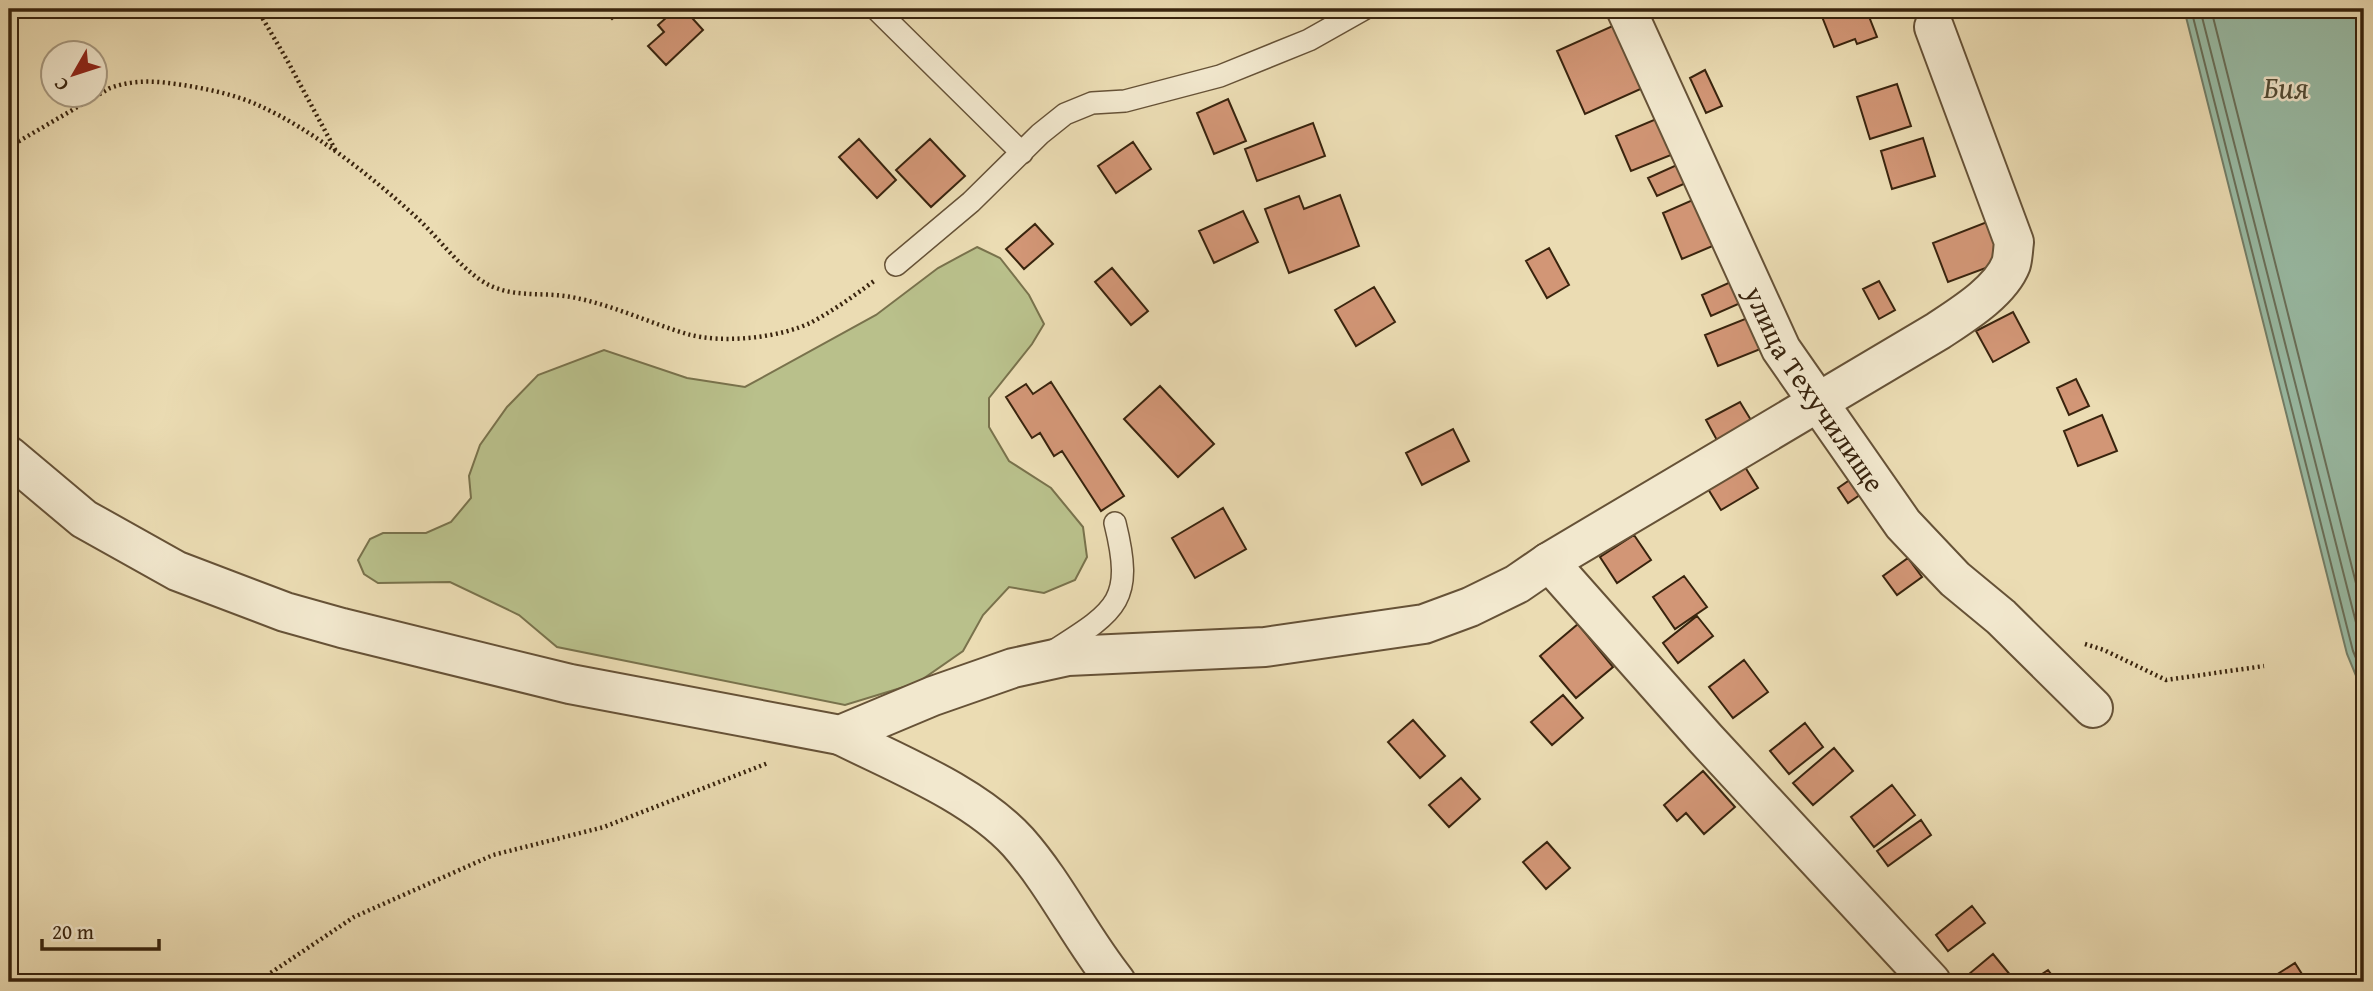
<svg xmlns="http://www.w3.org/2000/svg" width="2373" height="991" viewBox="0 0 2373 991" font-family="'Gentium Book Plus',serif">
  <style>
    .green { fill: #b9c08b; stroke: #79724c; stroke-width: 2 }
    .water { fill: #99bca6; stroke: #737f69; stroke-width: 2 }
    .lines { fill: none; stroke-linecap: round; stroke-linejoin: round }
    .shore { stroke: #69705a; stroke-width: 2 }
    .building { fill: #d29676; stroke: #39240e; stroke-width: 2 }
    .lane-casing { stroke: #665237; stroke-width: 24 }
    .street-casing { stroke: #665237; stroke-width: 42 }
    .path { stroke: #39240e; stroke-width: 4.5; stroke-dasharray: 2 3.5; stroke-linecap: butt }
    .lane { stroke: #f2e8ce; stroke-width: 21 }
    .street { stroke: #f2e8ce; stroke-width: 38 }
    .labels { text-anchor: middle; stroke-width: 5; stroke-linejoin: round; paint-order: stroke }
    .street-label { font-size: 28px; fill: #39240e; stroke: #f2e8ce }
    .water-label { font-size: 30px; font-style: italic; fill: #514a34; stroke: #f2e8ce }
  </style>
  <rect width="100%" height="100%" fill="#ebdcb3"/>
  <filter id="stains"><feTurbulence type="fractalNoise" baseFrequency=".00286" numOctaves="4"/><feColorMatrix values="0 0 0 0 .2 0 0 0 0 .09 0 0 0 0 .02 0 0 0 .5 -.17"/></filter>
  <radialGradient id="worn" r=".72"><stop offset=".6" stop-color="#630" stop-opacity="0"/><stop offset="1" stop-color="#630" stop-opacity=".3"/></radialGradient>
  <!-- green -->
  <path class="green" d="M977,247l23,11 29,37 15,29 -12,20 -43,54v29l20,34 42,27 32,39 4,30 -12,23 -31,13 -35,-6 -26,28 -20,36 -46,32 -72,22 -288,-58 -38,-32 -69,-33 -72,1 -14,-9 -6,-14 12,-21 13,-6h43l25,-11 20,-24 -2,-22 11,-31 27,-38 31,-32 66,-25 83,28 58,9 131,-72 62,-47z"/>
  <!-- water -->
  <path class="water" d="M2184,9h180v686l-17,-41z"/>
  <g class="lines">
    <!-- shore -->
    <path class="shore" d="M2191,9l162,642 11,26
      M2200,9l164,645
      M2211,9l153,606"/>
  </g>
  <!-- building -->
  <path class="building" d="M602,9h21l-11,10z
    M676,9h8l19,21 -37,35 -18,-19 16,-14 -6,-7z
    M1819,9h47l11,28 -20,7 -2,-5 -21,8z
    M1617,24l28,63 -60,27 -28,-63z
    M1705,70l17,36 -16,7 -16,-35z
    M1897,84l14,42 -41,13 -13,-42z
    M1228,99l18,42 -32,13 -17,-41z
    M1661,117l15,36 -45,18 -15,-35z
    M1313,123l12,33 -68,25 -12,-32z
    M1923,138l12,38 -43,13 -11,-38z
    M859,139l37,41 -19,18 -38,-41z
    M930,139l35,37 -34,31 -35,-37z
    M1133,142l18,27 -35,24 -18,-27z
    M1679,164l9,18 -31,14 -9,-18z
    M1340,195l19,51 -70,27 -24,-64 34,-13 5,13z
    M1695,199l20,46 -33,14 -19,-46z
    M1243,211l15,31 -44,21 -15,-32z
    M1987,222l15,40 -54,20 -15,-39z
    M1035,224l18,20 -29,25 -18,-20z
    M1549,248l20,37 -22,13 -21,-37z
    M1112,268l36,43 -17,14 -36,-43z
    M1735,280l10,21 -34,15 -9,-21z
    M1879,281l16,29 -16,9 -16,-30z
    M1374,287l21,35 -39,24 -21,-36z
    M2013,312l16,30 -36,20 -17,-31z
    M1755,315l13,31 -50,20 -13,-31z
    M2076,379l13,27 -20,9 -12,-27z
    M1051,382l73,114 -23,15 -39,-60 -8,5 -14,-23 -8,5 -26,-41 20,-13 7,10z
    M1160,386l54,58 -36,33 -54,-58z
    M1740,402l14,23 -35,19 -13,-24z
    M2102,415l15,36 -39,15 -14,-35z
    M1453,429l16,32 -47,24 -16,-32z
    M1745,467l13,21 -37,22 -13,-21z
    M1857,475l10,15 -19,13 -10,-15z
    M1223,508l23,41 -51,29 -23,-40z
    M1634,535l17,25 -34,23 -17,-26z
    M1908,558l14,19 -25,18 -14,-19z
    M1684,576l23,31 -32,22 -22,-32z
    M1697,616l16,20 -35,27 -15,-20z
    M1578,624l35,43 -37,31 -36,-42z
    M1744,660l24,32 -35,26 -24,-31z
    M1563,695l20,23 -31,27 -21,-23z
    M1413,720l32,36 -25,22 -32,-36z
    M1805,723l18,24 -34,27 -19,-23z
    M1834,748l19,23 -40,34 -20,-22z
    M1703,771l32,36 -31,27 -18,-21 -9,8 -13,-16z
    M1461,778l19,21 -31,28 -20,-22z
    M1892,785l23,30 -41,32 -23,-30z
    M1921,820l10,15 -43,31 -11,-15z
    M1547,842l23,26 -24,21 -23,-27z
    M1972,906l13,17 -37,28 -12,-16z
    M1993,954l23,28h-40l-7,-8z
    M2295,963l12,19h-42z
    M2048,970l9,12h-27z"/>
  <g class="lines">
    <!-- lane casing -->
    <g class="lane-casing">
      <path id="lane" d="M876,9l146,144
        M896,265l75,-63 69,-68 25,-20 27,-11 33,-2 95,-25 89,-36 55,-31
        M1055,650c63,-40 79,-50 60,-127"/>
    </g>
    <!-- street casing -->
    <g class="street-casing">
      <g id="street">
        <path id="s1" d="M1626,9l155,340 122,175 52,55 46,38 92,91"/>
        <path d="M9,456l75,63 93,52 108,41 57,16 228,56 270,51 93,-39 80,-28 55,-12 197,-9 159,-23 46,-17 47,-23 32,-22 389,-231c24,-16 62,-39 73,-67 2,-7 2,-15 3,-22l-80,-215"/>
        <path d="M1549,562l157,177 225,243"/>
        <path d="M840,735c58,29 134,59 178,107 38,43 62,95 98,140"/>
      </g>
    </g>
    <!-- path -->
    <path class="path" d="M257,9l30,51 50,93
      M9,147l101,-59c25,-9 47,-7 73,-3 25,4 54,10 77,21 53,24 112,71 155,110 22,20 40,46 64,63 31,22 63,11 97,19 39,8 74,25 111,36 35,10 93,4 125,-12 22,-12 42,-26 62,-41
      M2085,644l19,6 62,30 98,-14
      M257,982l97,-65 139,-62 111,-28 164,-64"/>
    <!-- lane -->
    <use href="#lane" class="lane"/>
    <!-- street -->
    <use href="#street" class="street"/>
  </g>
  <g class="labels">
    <!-- street labels -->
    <g class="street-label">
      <text dy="10" stroke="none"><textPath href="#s1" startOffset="425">улица Техучилище</textPath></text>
    </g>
    <!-- water labels -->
    <g class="water-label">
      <text x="2286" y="98">Бия</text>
    </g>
  </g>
  <!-- margin -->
  <rect width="2373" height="991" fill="none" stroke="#ebdcb3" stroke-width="35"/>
  <rect x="10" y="10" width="2352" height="970" fill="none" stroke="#39240e" stroke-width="3.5"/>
  <rect x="18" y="18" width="2338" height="956" fill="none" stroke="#39240e" stroke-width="2"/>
  <!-- north arrow -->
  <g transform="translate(74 74) rotate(231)"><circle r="33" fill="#f2e8ce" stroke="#a89a81" stroke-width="2"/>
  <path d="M0-5L12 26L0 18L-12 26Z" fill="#8f2418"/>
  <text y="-10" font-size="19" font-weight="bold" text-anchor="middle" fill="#39240e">С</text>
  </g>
  <!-- scale -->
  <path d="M42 939v10h117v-10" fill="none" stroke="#39240e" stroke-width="3.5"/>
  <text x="52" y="939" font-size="21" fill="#39240e" stroke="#f2e8ce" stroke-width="5" paint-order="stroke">20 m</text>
  <rect width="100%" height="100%" filter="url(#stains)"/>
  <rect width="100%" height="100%" fill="url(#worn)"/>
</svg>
